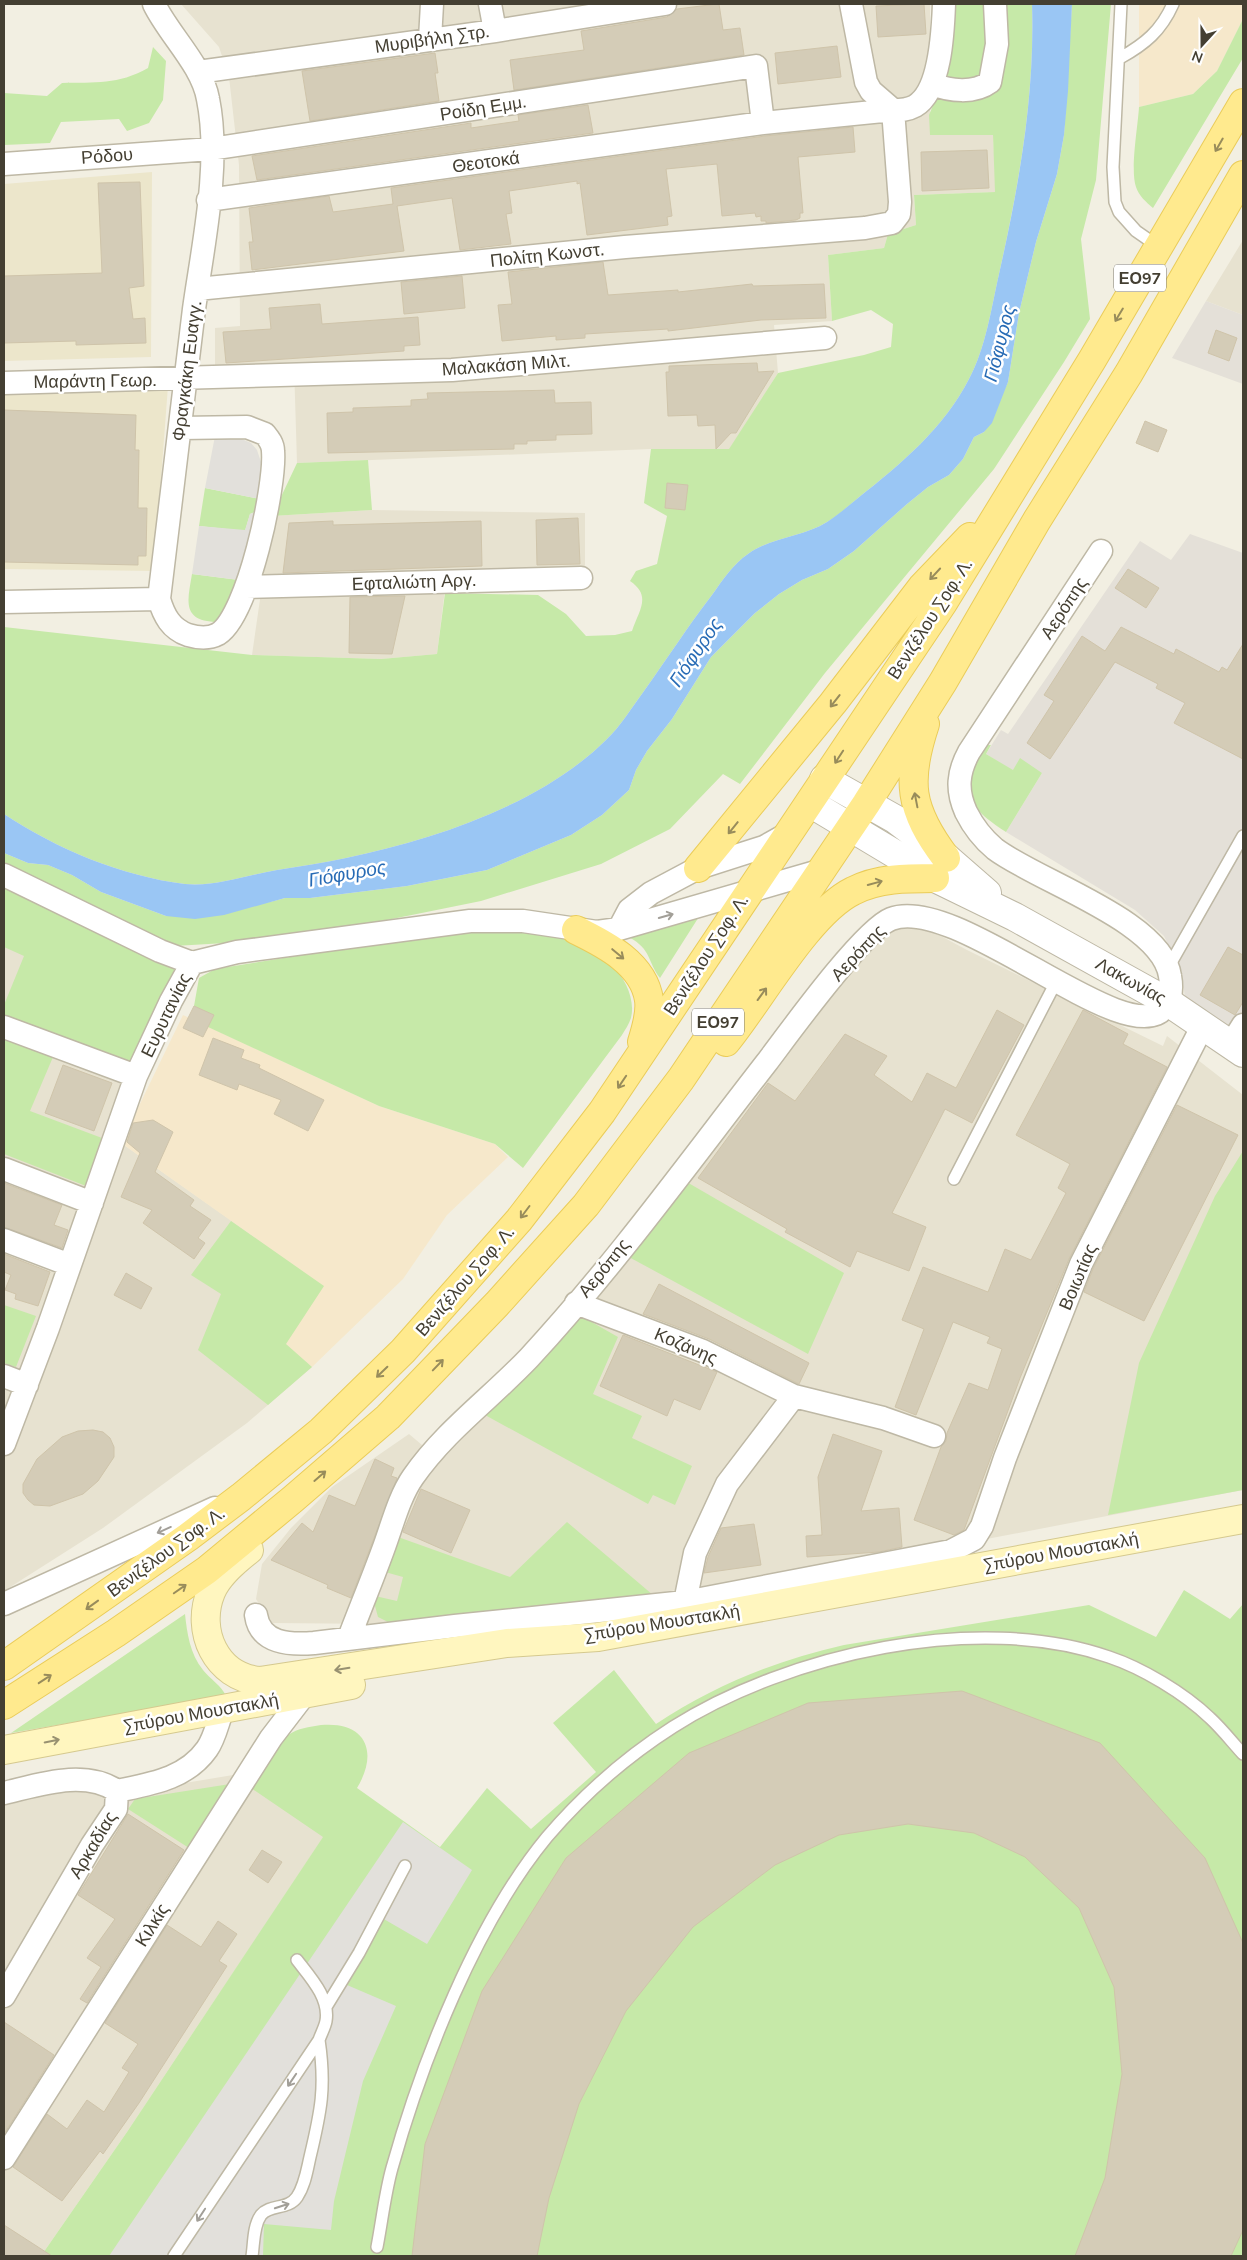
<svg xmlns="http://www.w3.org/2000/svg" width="1247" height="2260" viewBox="0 0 1247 2260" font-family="'Nunito Sans',sans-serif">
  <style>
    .residential { fill: #e7e2d0 }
    .commercial { fill: #f6e8cb }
    .industrial { fill: #e4e0d8 }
    .education { fill: #ece6cb }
    .green { fill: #c6e9a8 }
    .parking { fill: #e2e0db }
    .water { fill: #9ac6f4 }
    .building { fill: #d4ccb7; stroke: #cfc4aa }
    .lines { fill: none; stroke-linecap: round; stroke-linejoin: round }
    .service-casing { stroke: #beb8a5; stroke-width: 14 }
    .minor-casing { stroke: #beb8a5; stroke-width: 25 }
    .tertiary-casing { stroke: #beb8a5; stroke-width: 30 }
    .secondary-casing { stroke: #d5c98f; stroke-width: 30 }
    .primary-casing { stroke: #eacc59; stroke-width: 30 }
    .service { stroke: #fff; stroke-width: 11 }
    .minor { stroke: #fff; stroke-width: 22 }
    .tertiary { stroke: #fff; stroke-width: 28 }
    .secondary { stroke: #fff6bf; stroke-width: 28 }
    .primary { stroke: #ffea8e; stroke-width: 28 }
    .oneway { stroke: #988c5b }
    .oneway2 { stroke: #a29f98 }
    .oneway3 { stroke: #989171 }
    .labels { text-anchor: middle; stroke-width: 5; stroke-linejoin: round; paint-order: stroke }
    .shield { fill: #fff; stroke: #7c7970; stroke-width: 1 }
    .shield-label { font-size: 16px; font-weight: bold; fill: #443f32 }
    .street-label { font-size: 18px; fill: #443f32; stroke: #fff }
    .water-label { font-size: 19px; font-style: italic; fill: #276bb5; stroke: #fff }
  </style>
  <rect width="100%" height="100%" fill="#f2efe2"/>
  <!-- residential -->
  <path class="residential" d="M181,4h749v131h63l3,57 -82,3 2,30 -28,9 -4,14 -56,7 4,66 -58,4 4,48 -49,77 -78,-1 -354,14 -3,-98 -79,2v-39l25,-2 -1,-161 -10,-88 -10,-30z
    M1243,240v75l-37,-14z
    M372,510l213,3v57l-138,3 -10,81 -56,5 -129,-4 20,-139z
    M4,883l157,115 -54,135 217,153 -38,58 26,23 -65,56 -144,105 -99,63z
    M909,919l58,31 196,96 4,-10 76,59v395l-340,65 -322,50 -199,19 -111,-1 -15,-24 6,-35 29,-36 41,-41 77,-53 32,27 138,-142 256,-330 56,-65z
    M233,1775l91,61 -197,296 -86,124h-37v-456l50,-11 59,6z"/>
  <!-- commercial -->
  <path class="commercial" d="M1139,4h104v15l-26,52 -24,23 -54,13z
    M183,1015l196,91 116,38 13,13 -61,58 -44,64 -91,88 -27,-23 38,-58 -202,-143z"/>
  <!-- industrial -->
  <path class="industrial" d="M1206,301l37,14v69l-71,-26z
    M1190,534l53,19v487l-58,-41 -3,-27 -18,-36 -29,-26 -129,-78 36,-59 -29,-2 -27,-17 15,-24 7,4 132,-193 31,19z"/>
  <!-- education -->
  <path class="education" d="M152,172l-1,185 -147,4v-177z
    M168,386l-14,185 -150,-2v-175z"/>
  <!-- green -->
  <path class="green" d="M954,4h34l2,16 -9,61 -43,1z
    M1002,4h30c3,92 -13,180 -33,270 -8,35 -13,73 -30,105 -25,49 -68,85 -111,119 -10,8 -20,18 -31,24 -24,15 -56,15 -79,32 -15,10 -26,27 -36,41 -24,31 -45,64 -68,96 -12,16 -23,35 -38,49 -66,65 -171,99 -260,118 -23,5 -46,8 -69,12 -30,5 -62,17 -92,14 -64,-8 -128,-35 -181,-70v-187l248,28 129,4 56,-5 8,-61 93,2 28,19 20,22 29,-1 17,-4c7,-21 20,-35 -2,-50l6,-10 21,-7 10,-48 -23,-13 7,-54h78l49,-76 86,-18 27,-8 2,-23 -22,-14 -39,11 -4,-66 56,-7 4,-14 28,-9 -2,-30 81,-3 -2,-57h-63l-1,-20 8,-19 45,2z
    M1072,4h39l-15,176 -15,59 9,80 -26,43 -70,107 -169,204 -85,111 -17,-10 -53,55 -69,35 -120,37 -94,19 -161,23 -52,3 -170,-79v-14l24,10 20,2 24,10 29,17 65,24 104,-14 15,-4h25l97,-12 80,-16 84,-35 31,-20 27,-25 7,-20 11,-19 25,-32 39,-62 44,-44 24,-19 23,-14 26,-11 26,-18 53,-47 21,-17 21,-12 14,-16 11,-22 10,-5 24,-50 11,-69 17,-71 21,-68 7,-39z
    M1243,19v39l-90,150c-7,-6 -14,-12 -17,-21 -6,-17 2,-61 3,-80l54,-13 24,-23z
    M153,47l13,14 -3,39 -14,23 -22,8 -8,-12 -58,3 -11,21 -46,2v-52l43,3 15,-13c33,-1 56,2 86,-15z
    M368,460l4,50 -100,6 25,-53z
    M205,488l55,11 -3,12 -7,3 -5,17 -46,-5z
    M192,574l47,6 -7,26 -18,16c-33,-2 -26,-23 -22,-48z
    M984,745h7l-5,9 27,16 7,-12 22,15 -36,59c-30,-20 -34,-24 -40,-60z
    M4,883l172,83 -45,100 -127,-50v-11l20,-49 -20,-9z
    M702,912l-42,66c-13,-17 -8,-28 -31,-41z
    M478,927c31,3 63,4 93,11 30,8 68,46 60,80 -2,6 -6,12 -9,17l-99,133 -28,-24 -116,-38 -171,-79 5,-12 -19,-9 5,-28 16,-9z
    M4,1038l49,19 -23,54 72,27 -16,48 -82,-32z
    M1243,1151v339l-135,25 31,-152 76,-167z
    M685,1181l159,92 -36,81 -181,-98z
    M231,1221l93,65 -38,58 26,23 -44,38 -70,-55 23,-56 -30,-19z
    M4,1305l32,11 -20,51 -12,-4z
    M581,1316l37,21 -25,57 49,22 -10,22 60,28 -17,39 -22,-10 -5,9 -163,-89z
    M567,1522l86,73 -263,28 -12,-6 -3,-11v-10l22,5 6,-24 -18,-5 13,-35 112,40z
    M1184,1590l46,29 13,-15v652h-1202l86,-124 196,-295 -75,-51c11,-17 23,-40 40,-51 10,-7 21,-8 33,-10 45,-4 58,27 36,63l83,59 47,-59 44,41 65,-57 -43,-49 61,-53 42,54c59,-39 119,-63 188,-79l245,-40 67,32z
    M185,1614c2,19 5,40 18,56 7,9 19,16 23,26l-215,37z
    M230,1784l-41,64 -61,-39 7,-10z"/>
  <!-- parking -->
  <path class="parking" d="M215,436l22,1 14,6 6,7 4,12 -1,37 -55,-11z
    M257,511l-18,69 -47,-6 7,-48 46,4 5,-16z
    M403,1822l69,48 -45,74 -45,-26 -35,67 49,21 -33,75 -29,120 -3,29 -67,-6 -1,32h-154z"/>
  <!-- water -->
  <path class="water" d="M1032,4h40l-4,87 -4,44 -7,39 -21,68 -17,71 -11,69 -16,41 -8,9 -10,5 -11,22 -14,16 -21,12 -21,17 -53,47 -26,18 -26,11 -23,14 -24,19 -44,44 -39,62 -25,32 -11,19 -7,20 -27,25 -31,20 -84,35 -80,16 -97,12h-25l-61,17 -29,4 -29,-3 -65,-24 -29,-17 -24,-10 -20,-2 -24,-10v-39c53,35 117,62 181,70 30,3 62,-9 92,-14 23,-4 46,-7 69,-12 89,-19 194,-53 260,-118 15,-14 26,-33 38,-49 23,-32 44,-65 68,-96 10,-14 21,-31 36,-41 23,-17 55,-17 79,-32 11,-7 21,-16 31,-24 43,-34 86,-70 111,-119 17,-32 22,-70 30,-105 20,-89 36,-178 33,-270z"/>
  <!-- building -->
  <path class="building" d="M717,4h2l4,26 17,-2 4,27 -230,35 -4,-30 74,-10 -3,-19 86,-14 10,-8z
    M924,4l2,30 -48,3 -2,-31z
    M837,46l4,31 -63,7 -3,-31z
    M435,53l3,20h-3l4,28 -129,20 -8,-50z
    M588,105l5,28 -336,47 -5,-24 219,-33v5l48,-7 -1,-6z
    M853,127l2,25 -57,5 5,56h-3v5l-4,2 -30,3v-2h-5v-5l-5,1 -1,-4 -33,3 -5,-52 -51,5 6,47 -5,1 1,8 -81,10 -7,-52 -3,1v-3l-68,10 3,22 -6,1 5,30 -51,6 -8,-52 -55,8 7,45 -152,19 -3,-28h4l-4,-34 80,-12 4,16 60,-8 -2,-16 374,-52z
    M987,150l2,38 -67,3 -1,-39z
    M140,182l4,104 -15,2 4,31 12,-1 1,25 -70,2v-4l-72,2v-67l98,-3 -4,-90z
    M603,262l5,33 70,-5v2l74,-8 1,2 71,-2 2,34 -65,2 -93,11v-2l-83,5v4l-29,2v-4l-54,5 -4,-36 14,-1 -4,-32z
    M462,276l3,32 -61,6 -3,-32z
    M320,304l2,20 96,-7 2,28 -16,1v5l-178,12 -3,-31 48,-3 -2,-21z
    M1216,330l21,8 -8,23 -21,-8z
    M757,363l1,9 16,-1 -38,62h-5l-15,16 -1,-24 -17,1 -1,-11 -29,1 -2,-44h3v-6z
    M554,390l1,13 36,-1 1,32 -36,1v5l-29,1v3h-13v5l-186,4 -1,-40 26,-1v-4l58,-2v-6l17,-1 -1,-6z
    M4,410l132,5 -1,35h4l-1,58h9l-1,48h-8v9l-134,-3z
    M1145,421l22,9 -9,22 -22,-9z
    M667,483l21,2 -3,25 -20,-2z
    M578,518l2,46 -43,1 -1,-45z
    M333,521v4l148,-4 1,45 -199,7 6,-50z
    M1128,569l31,19 -13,20 -31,-20z
    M405,596l-13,58 -43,-1 1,-56z
    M1121,627l53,27 2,-5 43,23 3,-5 5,3 16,-26v115l-69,-36 11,-20 -29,-15 2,-4 -43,-22 -65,97 -23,-16 27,-42 -10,-6 38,-59 23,15z
    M1228,947l15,8v47l-8,13 -35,-20z
    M194,1006l20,9 -11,22 -20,-9z
    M997,1010l27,15 -52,98 -27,-14 -53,104 34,14 -17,44 -52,-20 -7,16 -65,-35 2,-3 -89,-51 70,-95 27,18 50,-67 42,22 -13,19 38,27 15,-29 29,15z
    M1083,1010l45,24 -5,10 44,23 -98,192 -49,119 -56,152 -10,5 -40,-15 27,-73 5,-6 1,-8 22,-50 19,7 14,-41 -15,-6 3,-6 -37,-15 -37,93 -21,-8 29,-78 -22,-9 21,-53 65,25 17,-43 26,11 35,-67 -8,-5 12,-24 -54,-29z
    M213,1038l31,12 -3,8 19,7 -1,3 65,32 -16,31 -34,-17 7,-14 -42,-16 -2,6 -38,-15z
    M63,1065l49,18 -18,48 -49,-18z
    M1177,1105l61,30 -94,186 -60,-29 9,-23z
    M153,1120l20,12 -18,40 39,28 -4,6 21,14 -13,18 7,5 -11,16 -51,-36 9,-13 -31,-13 19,-44 -13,-11 6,-19z
    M4,1183l58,22 -8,20 14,5 -6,18 -58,-21z
    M4,1254l46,18 -12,34 -23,-7 1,-5 -11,-4 6,-15 -7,-3z
    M126,1273l26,15 -11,21 -27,-14z
    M659,1284l150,79 -10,21 -90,-45 -66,-25z
    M623,1335l94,37 -17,38 -26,-11 -7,17 -67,-30z
    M93,1430l10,2 7,6 4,9v10l-16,24 -15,13 -33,12 -16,-1 -6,-5 -5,-7v-9l14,-25 25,-22 16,-6z
    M833,1434l49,17 -21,60 38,-3 3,39 -23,5 -72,5 -1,-21 16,-1 -4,-58z
    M375,1459l19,9 -3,8 6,2 -46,120 -24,-10 1,-3 -57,-25 31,-37 11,9 16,-37 26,11z
    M421,1489l49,21 -19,43 -48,-21z
    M754,1524l7,41 -57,8 4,-16 13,-29z
    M962,1691l138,52 105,115 38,85v287l-12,26h-156l30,-78 17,-104 -8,-87 -35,-79 -54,-51 -51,-24 -66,-9 -69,11 -64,30 -82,62 -67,84 -47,93 -30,94 -12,58h-125l13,-112 57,-153 84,-133 123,-105 119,-50z
    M128,1814l56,36 -97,153 -7,-4 21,-32 -14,-9 28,-39 -37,-24z
    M262,1850l20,12 -14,21 -19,-13z
    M218,1921l19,13 -18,27 8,5 -88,137 -36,51 -3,-3 -38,50 -49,-34 34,-53 20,15 20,-29 17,12 25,-40 -7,-4 16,-24 -33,-21 62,-98 34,22z
    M4,2022l50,33 -50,79z
    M4,2225l48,31h-48z"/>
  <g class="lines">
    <!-- service casing -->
    <g class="service-casing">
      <path id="service" d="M1121,4l-8,163 2,35 4,10 17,19 23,16
        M1120,58c25,-14 41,-27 53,-54
        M1168,968l75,-132
        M954,1179l103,-199
        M326,2007l33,-54 46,-87
        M377,2247c5,-26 8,-54 15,-79 30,-107 84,-245 155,-331 36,-42 79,-80 126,-110 115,-73 305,-116 436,-70 33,11 75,36 101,61 12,11 22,24 33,36
        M174,2256l145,-216c2,-6 6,-13 7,-19 4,-23 -16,-44 -29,-61
        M252,2256c2,-12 1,-30 9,-41 9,-11 27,-5 36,-18 8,-12 10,-27 13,-40 11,-46 16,-70 9,-117"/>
    </g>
    <!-- minor casing -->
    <g class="minor-casing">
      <path id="minor" d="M490,4l5,27
        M851,4l15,78 5,9 22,19
        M430,39l2,-35
        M198,72l297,-41 170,-27
        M932,84c18,7 42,10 58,-2l7,-38 -2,-40
        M4,164l207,-15 545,-83 7,57
        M208,200l555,-77 130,-13
        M197,289l428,-42 240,-19 27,-5 7,-9 1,-12 -7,-92c8,0 15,0 22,-4 26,-15 28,-76 29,-102
        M4,383l448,-13 373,-32
        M246,587l335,-9
        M159,599c5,17 12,30 29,36 10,3 21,4 30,-1 30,-18 58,-149 55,-183 0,-7 -4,-12 -8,-17l-18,-7 -66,1
        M4,602l155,-3c12,-96 23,-193 35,-290 9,-64 27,-146 14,-210 -6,-34 -39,-64 -54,-95
        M4,875l156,76 32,12
        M619,929l10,-19 22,-17 47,-25 66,-21 25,-14
        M4,1027l132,49
        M1231,1044l12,-19
        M4,1169l88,34
        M4,1240l66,25
        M576,1303l127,48 91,45 89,22 51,18
        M4,1376l23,9
        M4,1444l44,-116 88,-252 35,-75 21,-38 45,-11 233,-31h53l74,11 22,-3 200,-58
        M685,1602l10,-49 32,-69 67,-88
        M4,1604l211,-96
        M256,1615c4,29 34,30 58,28l141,-17 230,-24 266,-51 23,-12 8,-13 23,-68 76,-194 122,-239
        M349,1638c11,-29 23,-58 34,-88 9,-24 16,-53 30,-73 32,-46 78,-79 116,-119 86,-93 161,-197 238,-296 22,-29 96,-132 124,-143 66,-26 238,137 274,88 7,-9 7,-20 5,-31 -8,-55 -133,-95 -175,-127 -12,-10 -22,-23 -29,-37 -10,-22 -8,-40 3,-60l132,-201
        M4,1793c35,-8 80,-24 113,-2
        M4,1996l88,-151 24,-36 1,-18c33,-7 69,-12 90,-42 8,-11 11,-28 16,-40
        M4,2158l267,-420 33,-43"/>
    </g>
    <!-- tertiary casing -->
    <g class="tertiary-casing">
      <path id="tertiary" d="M824,779l71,40 53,40 39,34
        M810,803l125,75 80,39 153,85 75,51"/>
    </g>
    <!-- secondary casing -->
    <g class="secondary-casing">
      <path id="secondary" d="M249,1550c-14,11 -31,25 -38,42 -16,39 5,85 49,89l247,-38 91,-6 645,-118
        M4,1750l347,-65"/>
    </g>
    <!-- primary casing -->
    <g class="primary-casing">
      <path id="primary" d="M925,724c-19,57 -16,85 21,134
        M698,868l135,-165 89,-116 48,-50
        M576,930c29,14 68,34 73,70 2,14 -3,29 -7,42
        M726,1042c33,-40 82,-129 127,-151 25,-13 54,-13 82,-13
        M4,1666l184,-129 53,-40 80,-66 82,-80 116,-131 83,-108 341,-509 149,-243 151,-257
        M4,1705l112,-72 91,-63 86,-71 95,-82 109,-113 89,-99 95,-126 185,-275 77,-122 94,-162 92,-147 114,-198"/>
    </g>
    <!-- service -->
    <use href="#service" class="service"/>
    <!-- minor -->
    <use href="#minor" class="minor"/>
    <!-- tertiary -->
    <use href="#tertiary" class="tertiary"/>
    <!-- secondary -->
    <use href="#secondary" class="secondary"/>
    <!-- primary -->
    <use href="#primary" class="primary"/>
  </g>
  <!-- one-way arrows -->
  <defs><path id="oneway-shaft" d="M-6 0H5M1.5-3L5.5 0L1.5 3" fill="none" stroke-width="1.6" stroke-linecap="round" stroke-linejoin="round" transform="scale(1.25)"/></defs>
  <g class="oneway">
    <use href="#oneway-shaft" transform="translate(1219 145) rotate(120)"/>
    <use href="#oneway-shaft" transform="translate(1119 315) rotate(121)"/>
    <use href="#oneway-shaft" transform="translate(935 574) rotate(133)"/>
    <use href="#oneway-shaft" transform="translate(835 701) rotate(128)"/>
    <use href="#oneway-shaft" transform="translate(839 757) rotate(123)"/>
    <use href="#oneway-shaft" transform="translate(916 800) rotate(-101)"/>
    <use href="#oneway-shaft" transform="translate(733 828) rotate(129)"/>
    <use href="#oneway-shaft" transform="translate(875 883) rotate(-15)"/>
    <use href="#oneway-shaft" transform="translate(618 954) rotate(40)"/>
    <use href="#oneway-shaft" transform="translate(762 994) rotate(-54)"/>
    <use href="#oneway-shaft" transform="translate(622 1082) rotate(124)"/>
    <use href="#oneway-shaft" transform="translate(525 1212) rotate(127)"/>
    <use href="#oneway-shaft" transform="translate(438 1365) rotate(-46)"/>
    <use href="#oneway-shaft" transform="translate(382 1372) rotate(136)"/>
    <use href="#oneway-shaft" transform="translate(320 1476) rotate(-41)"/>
    <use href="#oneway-shaft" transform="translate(180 1589) rotate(-35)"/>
    <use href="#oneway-shaft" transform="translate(92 1605) rotate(144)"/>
    <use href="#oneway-shaft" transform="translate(45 1679) rotate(-33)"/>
  </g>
  <g class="oneway2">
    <use href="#oneway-shaft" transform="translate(666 916) rotate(-16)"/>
    <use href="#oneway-shaft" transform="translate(164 1530) rotate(156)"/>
    <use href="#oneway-shaft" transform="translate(292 2080) rotate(124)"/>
    <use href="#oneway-shaft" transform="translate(282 2206) rotate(-18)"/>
    <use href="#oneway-shaft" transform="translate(201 2215) rotate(123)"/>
  </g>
  <g class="oneway3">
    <use href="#oneway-shaft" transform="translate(342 1669) rotate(171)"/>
    <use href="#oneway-shaft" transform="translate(52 1741) rotate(-11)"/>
  </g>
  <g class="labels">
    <!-- shield labels -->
    <g class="shield">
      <rect x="1114" y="264.5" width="52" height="27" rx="4"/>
      <rect x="692" y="1008.5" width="52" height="27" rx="4"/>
    </g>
    <g class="shield-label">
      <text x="1140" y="284">ΕΟ97</text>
      <text x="718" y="1028">ΕΟ97</text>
    </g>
    <!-- street labels -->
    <g class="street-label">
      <text transform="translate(432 39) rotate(-8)" y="6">Μυριβήλη Στρ.</text>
      <text transform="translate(483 108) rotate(-9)" y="6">Ροίδη Εμμ.</text>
      <text transform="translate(107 156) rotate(-4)" y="6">Ρόδου</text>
      <text transform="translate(486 162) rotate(-8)" y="6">Θεοτοκά</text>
      <text transform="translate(547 255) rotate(-6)" y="6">Πολίτη Κωνστ.</text>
      <text transform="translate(506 365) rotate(-4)" y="6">Μαλακάση Μιλτ.</text>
      <text transform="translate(187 371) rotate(-83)" y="6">Φραγκάκη Ευαγγ.</text>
      <text transform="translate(95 381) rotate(-1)" y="6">Μαράντη Γεωρ.</text>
      <text transform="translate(414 582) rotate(-2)" y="6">Εφταλιώτη Αργ.</text>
      <text transform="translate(1064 608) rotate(-57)" y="6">Αερόπης</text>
      <text transform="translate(930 619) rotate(-57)" y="6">Βενιζέλου Σοφ. Λ.</text>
      <text transform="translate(858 953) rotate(-47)" y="6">Αερόπης</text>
      <text transform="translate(706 955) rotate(-57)" y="6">Βενιζέλου Σοφ. Λ.</text>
      <text transform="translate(1131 981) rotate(29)" y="6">Λακωνίας</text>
      <text transform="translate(166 1015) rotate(-64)" y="6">Ευρυτανίας</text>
      <text transform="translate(604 1268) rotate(-51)" y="6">Αερόπης</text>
      <text transform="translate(1078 1277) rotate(-67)" y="6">Βοιωτίας</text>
      <text transform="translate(465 1281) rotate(-49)" y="6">Βενιζέλου Σοφ. Λ.</text>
      <text transform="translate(686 1346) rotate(23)" y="6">Κοζάνης</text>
      <text transform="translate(166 1552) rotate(-36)" y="6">Βενιζέλου Σοφ. Λ.</text>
      <text transform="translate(1061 1552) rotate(-10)" y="6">Σπύρου Μουστακλή</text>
      <text transform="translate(662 1623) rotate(-9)" y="6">Σπύρου Μουστακλή</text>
      <text transform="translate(201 1713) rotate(-10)" y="6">Σπύρου Μουστακλή</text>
      <text transform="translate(93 1845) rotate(-59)" y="6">Αρκαδίας</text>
      <text transform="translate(152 1925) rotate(-58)" y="6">Κιλκίς</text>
    </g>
    <!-- water labels -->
    <g class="water-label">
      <text transform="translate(999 343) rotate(-76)" y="7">Γιόφυρος</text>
      <text transform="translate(695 652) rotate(-56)" y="7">Γιόφυρος</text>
      <text transform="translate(347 873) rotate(-10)" y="7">Γιόφυρος</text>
    </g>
  </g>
  <!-- border -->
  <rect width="1247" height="2260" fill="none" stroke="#443f32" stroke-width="10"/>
  <!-- north arrow -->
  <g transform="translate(1202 45) rotate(201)" stroke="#ffffff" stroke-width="4" paint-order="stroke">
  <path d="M0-4L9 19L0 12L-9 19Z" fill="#443f32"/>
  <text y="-8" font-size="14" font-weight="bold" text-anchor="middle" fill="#443f32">N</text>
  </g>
</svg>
